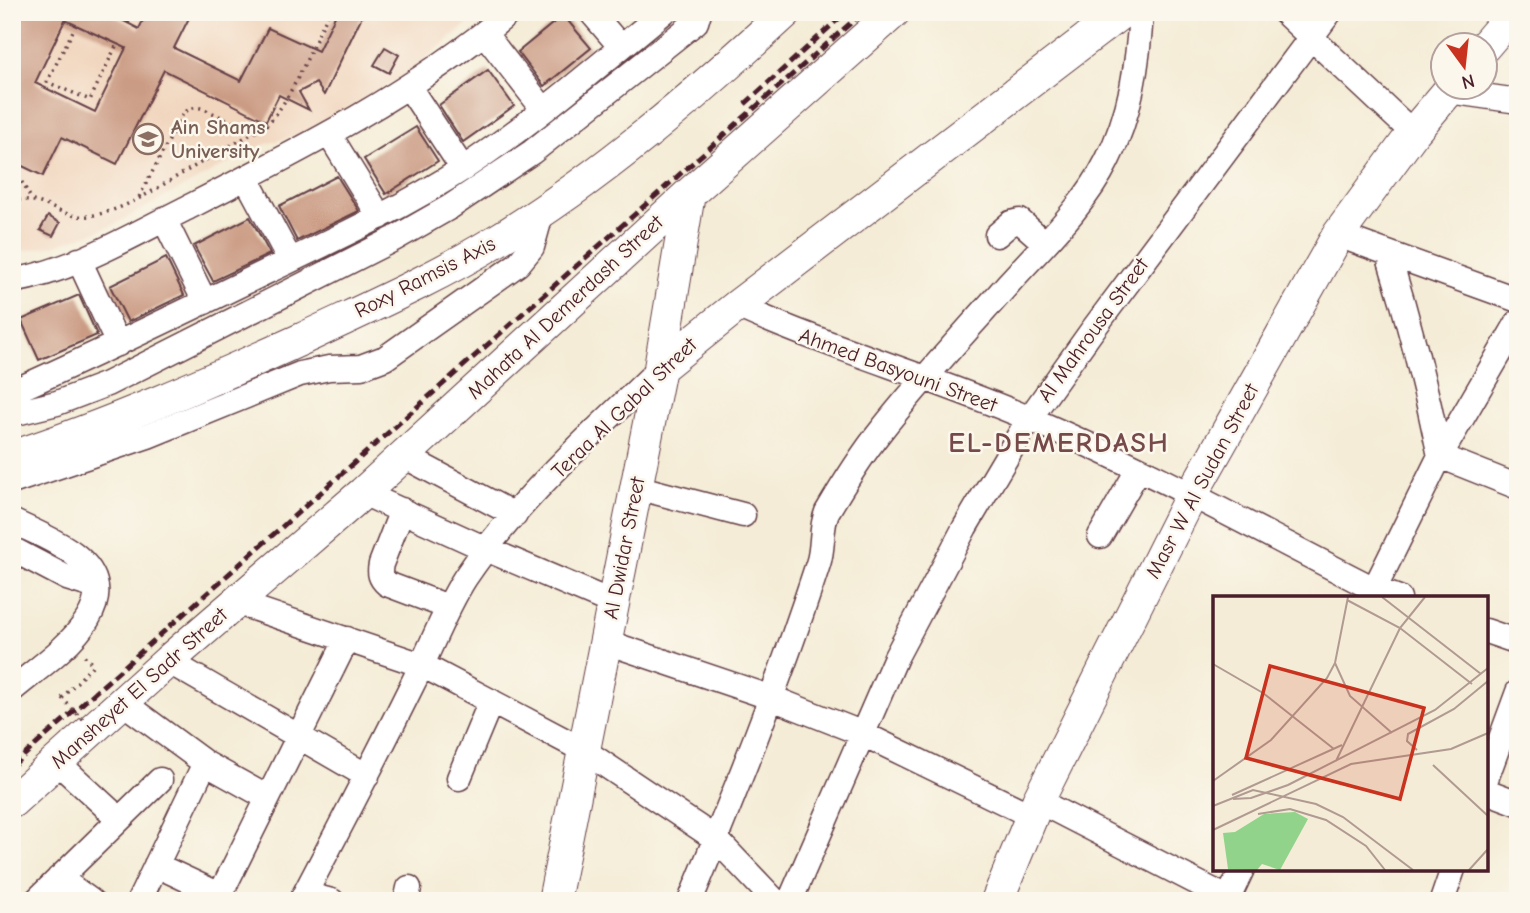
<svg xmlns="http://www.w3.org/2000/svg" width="1530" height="913" viewBox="0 0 1530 913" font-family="'Comic Neue',sans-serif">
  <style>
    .built { fill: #f1d5bd }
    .building { fill: #cb9b84; fill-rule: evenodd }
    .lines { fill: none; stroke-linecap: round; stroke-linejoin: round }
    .minor-casing { stroke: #643e45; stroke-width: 27 }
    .major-casing { stroke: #643e45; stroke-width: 34 }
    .path { stroke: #643e45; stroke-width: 3.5; stroke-dasharray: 2 5; stroke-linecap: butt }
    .minor { stroke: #fff; stroke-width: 24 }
    .major { stroke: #fff; stroke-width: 32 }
    .rail { stroke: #4a1f2b; stroke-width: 5; stroke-dasharray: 10 5; stroke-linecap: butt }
    .path-bridge { stroke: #643e45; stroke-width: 3.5; stroke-dasharray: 2 5; stroke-linecap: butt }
    .labels { text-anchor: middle; stroke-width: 5; stroke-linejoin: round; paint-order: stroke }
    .education-label { font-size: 21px; font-weight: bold; fill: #785e54; stroke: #fbf7ec; text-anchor: start }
    .street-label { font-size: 21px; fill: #4a1f2b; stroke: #fbf7ec }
    .district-label { font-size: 28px; font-weight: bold; letter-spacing: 2px; fill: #774a4a; stroke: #fbf7ec }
    .inset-road { fill: none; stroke: #b09a92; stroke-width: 2 }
    .view { fill: #c8321e; fill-opacity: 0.15; stroke: #c8321e; stroke-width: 3.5 }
    .inset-edge { fill: none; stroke: #4a1f2b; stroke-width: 3.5 }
  </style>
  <rect width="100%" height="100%" fill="#fbf7ec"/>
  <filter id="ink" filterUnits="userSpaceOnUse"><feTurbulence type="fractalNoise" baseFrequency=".0143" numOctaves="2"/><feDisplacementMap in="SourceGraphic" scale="14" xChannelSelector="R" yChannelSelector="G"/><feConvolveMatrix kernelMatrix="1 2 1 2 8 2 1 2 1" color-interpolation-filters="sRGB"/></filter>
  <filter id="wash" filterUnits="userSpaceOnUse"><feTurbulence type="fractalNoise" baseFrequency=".00686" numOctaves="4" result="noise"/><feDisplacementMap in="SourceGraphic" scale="28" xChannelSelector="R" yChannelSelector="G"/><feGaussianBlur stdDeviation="1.57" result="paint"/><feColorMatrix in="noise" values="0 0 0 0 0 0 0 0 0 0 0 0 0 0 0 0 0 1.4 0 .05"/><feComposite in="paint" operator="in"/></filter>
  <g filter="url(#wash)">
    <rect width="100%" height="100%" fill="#f4ecd6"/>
    <!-- built -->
    <path class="built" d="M12,12h470l-76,63 -100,57 -46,14 -151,81 -53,18 -44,8z"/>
    <g id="blocks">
      <!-- building -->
      <path class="building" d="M23,12h83l33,17 8,-17h45l-18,36 67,33 27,-53 50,23 19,-39h27l-40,83 -8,-12 -17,9 10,18 -30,-15 -13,26 -102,-51 -47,94 -55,-27 -19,39 -31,-15v-128zM65,20l61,28 -31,64 -60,-29z
        M563,15l28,33 -47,38 -26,-34z
        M385,47l14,8 -10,18 -15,-8z
        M488,70l26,36 -51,36 -24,-37z
        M416,127l22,34 -52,33 -22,-35z
        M337,176l22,35 -62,30 -18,-35z
        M48,216l12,7 -7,13 -13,-6z
        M250,217l20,37 -57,27 -19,-35z
        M166,258l18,37 -56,27 -18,-36z
        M79,295l18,40 -58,25 -18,-40z"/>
    </g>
  </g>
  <g filter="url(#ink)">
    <use href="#blocks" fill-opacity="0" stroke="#643e45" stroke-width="2"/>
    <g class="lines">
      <!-- minor casing -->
      <g class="minor-casing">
        <path id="minor" d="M591,12l30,35
          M1284,12l129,121
          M484,33l60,77
          M409,87l54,82
          M1448,91l70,10
          M329,134l51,83
          M246,178l44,82
          M164,219l41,83
          M997,235l14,-12 9,-2 25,22
          M1338,235l180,65
          M1388,254c21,67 38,134 52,202l78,31
          M79,260l39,84
          M12,281c60,-10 117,-44 171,-71 114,-58 228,-115 327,-198
          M737,306c95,43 195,71 291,112 118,50 232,113 346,171l25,9
          M12,392c86,-38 170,-79 254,-120 67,-32 135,-63 198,-104 70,-46 135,-103 200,-156
          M12,414l45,-11 50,-19 287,-145 56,-32 82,-55 164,-130 3,-10
          M404,456l111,59
          M12,482l136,-46 152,-62 29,-6 32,-1 24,-9 133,-94 14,-17 10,-36
          M636,487l107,28
          M363,493l123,56 127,54
          M402,510l-21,54c-2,9 -1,14 6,20l61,23
          M12,521c20,10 44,19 62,33 64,50 -26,105 -62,136
          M1100,536l38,-66
          M12,549l55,29 29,9
          M1370,598l70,-142 78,-134
          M235,602l187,63 161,85 133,89 59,62
          M1486,631l32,11
          M606,642l166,56 89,35 171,83
          M168,661l199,115
          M122,702l83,61 63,35
          M56,761l63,58
          M459,778l32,-77
          M1486,779l32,-87
          M1486,791l32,12
          M1038,801l195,100
          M156,865l64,30
          M59,878l32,23
          M305,894l27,7
          M36,901l124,-121
          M139,901l66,-138
          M217,901l130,-262
          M301,901c38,-72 76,-145 112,-218 18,-35 31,-72 52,-105 53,-79 128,-144 195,-210
          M406,901l3,-13
          M690,901c46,-111 91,-223 128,-337 6,-17 2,-35 9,-52 16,-27 33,-55 53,-80 40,-51 85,-99 128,-148 34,-38 76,-77 99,-123 24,-47 31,-97 34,-149
          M790,901l106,-244 69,-130 64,-108 62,-87 239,-320
          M1227,901l15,-32
          M1442,901l11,-32"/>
      </g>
      <!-- major casing -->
      <g class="major-casing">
        <path id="major" d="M1484,47l30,-35
          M660,368l77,-62 385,-294
          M12,457c100,-33 195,-75 290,-118 65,-31 132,-60 194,-98 105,-64 199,-145 290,-229
          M12,802l156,-141 195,-168 326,-299 205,-182
          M554,901l106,-533 29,-174
          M997,901l41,-100 153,-305 147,-261 75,-102 38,-45"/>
      </g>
      <!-- path -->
      <path class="path" d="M128,23l5,-11
        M76,25l-29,57 43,18 27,-56
        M12,172l8,7 11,19
        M139,197l44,-83c6,-6 13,-8 21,-5l50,23
        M12,202c26,-10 49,18 76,14 32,-4 61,-23 88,-39 29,-17 59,-34 88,-50 24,-19 50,-85 65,-115
        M62,698l31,-33 -10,-11"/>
      <!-- minor -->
      <use href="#minor" class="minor"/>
      <!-- major -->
      <use href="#major" class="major"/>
      <!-- rail -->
      <path class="rail" d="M745,104l101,-92
        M12,766l851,-754"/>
      <!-- path-bridge -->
      <path class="path-bridge" d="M62,698l24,25"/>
    </g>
  </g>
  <!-- icons -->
  <defs>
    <g id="university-ring" transform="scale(1.575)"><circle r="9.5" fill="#fbf7ec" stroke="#8d6e63" stroke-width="1.5"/><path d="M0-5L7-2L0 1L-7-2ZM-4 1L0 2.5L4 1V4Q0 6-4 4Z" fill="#8d6e63"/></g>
  </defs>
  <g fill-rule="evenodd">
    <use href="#university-ring" x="148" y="139"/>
  </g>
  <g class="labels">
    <!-- education labels -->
    <g class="education-label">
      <text x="171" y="134">Ain Shams<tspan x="171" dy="24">University</tspan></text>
    </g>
    <!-- street labels -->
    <g class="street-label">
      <text transform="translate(425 277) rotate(-27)" y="7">Roxy Ramsis Axis</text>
      <text transform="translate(565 307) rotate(-43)" y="7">Mahata Al Demerdash Street</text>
      <text transform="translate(1093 330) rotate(-54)" y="7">Al Mahrousa Street</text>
      <text transform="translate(898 370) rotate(20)" y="7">Ahmed Basyouni Street</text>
      <text transform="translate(624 408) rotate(-44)" y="7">Teraa Al Gabal Street</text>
      <text transform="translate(1202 481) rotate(-62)" y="7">Masr W Al Sudan Street</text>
      <text transform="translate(624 548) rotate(-79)" y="7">Al Dwidar Street</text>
      <text transform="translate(139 688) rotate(-42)" y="7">Mansheyet El Sadr Street</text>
    </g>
    <!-- district labels -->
    <g class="district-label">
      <text x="1059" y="452">EL-DEMERDASH</text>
    </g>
  </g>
  <!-- overview -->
  <g transform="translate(1213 596)">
    <rect width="275" height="275" fill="#f4ecd6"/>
    <path d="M82,216l13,7 -28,51 -18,-6 -5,6 -29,-1 -5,-36 12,-1 29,-18z" fill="#91d38a"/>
    <path class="inset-road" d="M169,1l99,77M134,4l53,28 72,56M122,67l15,33 42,37M0,68l50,29 71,56M204,154l-10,-9 1,-7 46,-25 34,-28M123,165l64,-133 25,-31M220,169l55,51M0,185l58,-41 56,-62 8,-15 13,-66M75,189l147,-75 53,-42M19,199l110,-50M20,203l18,-1 37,-13M0,210l40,-16 63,14 27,13 70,53M45,218l32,-5 36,11 40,26 19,24M0,234l138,-66 100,-15 37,-16M256,274l19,-21"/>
    <path class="view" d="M57,70l154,42 -24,91 -154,-41z"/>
    <rect width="275" height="275" class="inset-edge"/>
  </g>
  <!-- margin -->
  <rect width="1530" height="913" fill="none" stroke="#fbf7ec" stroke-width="42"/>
  <!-- north arrow -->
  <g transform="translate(1464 66) rotate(165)"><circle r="33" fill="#fbf7ec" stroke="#b4a19f" stroke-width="2"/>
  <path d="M0-5L12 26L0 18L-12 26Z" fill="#c8321e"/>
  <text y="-10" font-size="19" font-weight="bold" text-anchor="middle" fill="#4a1f2b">N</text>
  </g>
</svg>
